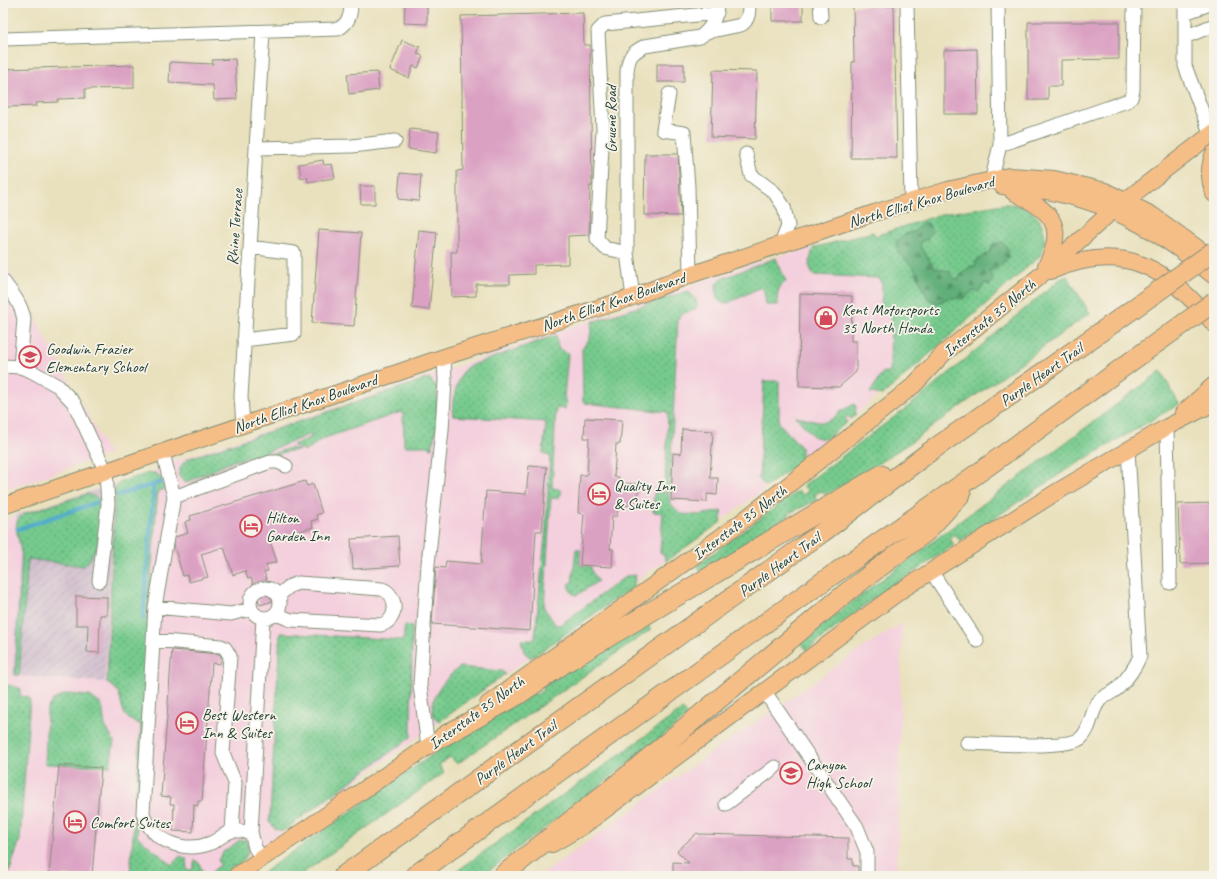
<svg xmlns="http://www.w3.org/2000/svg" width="1217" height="879" viewBox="0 0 1217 879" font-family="Caveat,sans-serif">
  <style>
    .built { fill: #f4cfdd }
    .industrial { fill: url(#industrial-furrows) }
    .grass { fill: url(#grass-dots); stroke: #4a8460 }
    .forest { fill: url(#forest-firs); stroke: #407656 }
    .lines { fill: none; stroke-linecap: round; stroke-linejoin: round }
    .stream { stroke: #4eaacc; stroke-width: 4 }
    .building { fill: #dba1c3 }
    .minor-casing { stroke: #848f78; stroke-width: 15 }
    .major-casing { stroke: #848f78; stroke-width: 18 }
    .highway-casing { stroke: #848f78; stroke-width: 21 }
    .minor { stroke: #fff; stroke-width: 13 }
    .major { stroke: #f6be87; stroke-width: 16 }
    .highway { stroke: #f6be87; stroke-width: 19 }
    .highway-bridge-casing { stroke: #848f78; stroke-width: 21; stroke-linecap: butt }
    .highway-bridge { stroke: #f6be87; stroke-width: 19 }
    .labels { text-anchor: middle; stroke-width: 3.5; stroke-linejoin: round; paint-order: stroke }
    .street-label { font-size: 16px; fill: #1f3d34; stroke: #f7f3e8 }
    .poi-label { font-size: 16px; fill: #1f3d34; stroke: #f7f3e8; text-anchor: start }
  </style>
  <defs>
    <pattern id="industrial-furrows" width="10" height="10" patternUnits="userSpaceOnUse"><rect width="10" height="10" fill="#d0bdcd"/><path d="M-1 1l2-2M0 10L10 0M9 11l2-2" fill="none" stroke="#b2a3b1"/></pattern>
    <pattern id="grass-dots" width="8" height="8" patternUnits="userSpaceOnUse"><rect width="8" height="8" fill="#76ca8d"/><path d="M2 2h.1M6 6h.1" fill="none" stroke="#60a574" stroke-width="1.8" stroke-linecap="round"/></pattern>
    <pattern id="forest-firs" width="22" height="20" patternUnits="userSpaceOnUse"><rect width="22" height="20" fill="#60ae78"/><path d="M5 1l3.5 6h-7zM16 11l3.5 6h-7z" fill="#4f8f63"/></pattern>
  </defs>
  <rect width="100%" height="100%" fill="#f7f3e8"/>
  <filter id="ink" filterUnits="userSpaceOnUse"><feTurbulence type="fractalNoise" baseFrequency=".025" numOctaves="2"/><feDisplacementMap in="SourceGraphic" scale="8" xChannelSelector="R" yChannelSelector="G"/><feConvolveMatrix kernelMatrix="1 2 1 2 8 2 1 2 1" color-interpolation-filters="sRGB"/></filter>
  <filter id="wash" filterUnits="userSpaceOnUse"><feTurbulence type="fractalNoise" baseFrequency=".012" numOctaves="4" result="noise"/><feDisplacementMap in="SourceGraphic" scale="16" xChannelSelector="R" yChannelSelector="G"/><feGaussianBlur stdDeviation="0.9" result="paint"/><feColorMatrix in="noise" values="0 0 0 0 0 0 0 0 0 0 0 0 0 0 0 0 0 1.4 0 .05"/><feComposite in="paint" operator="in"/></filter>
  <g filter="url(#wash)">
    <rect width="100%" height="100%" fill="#e9e1bd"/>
    <!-- built -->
    <path class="built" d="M873,232l53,122 -78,67 -83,68 -352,252 -194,135h-216v-355l13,-6 4,39 85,127 9,-197 35,-11 28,-13 279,-93 304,-106z
      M3,259l106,195 -106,37z
      M902,623l-5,253h-357l179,-129 74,-50 60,-43z"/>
    <!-- industrial -->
    <path class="industrial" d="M114,484l-9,198 -92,-6 7,-122 -4,-39z"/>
    <!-- grass -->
    <path class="grass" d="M1004,204c31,-2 49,24 36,52l-157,139 -13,-2 13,-21h7l1,-59 -10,-1 1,-30 -4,-4 -65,-3 -4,-10 4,-17 60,-16 2,4 67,-22z
      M776,258l10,23c-8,4 -10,16 -8,24h-12l-2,-14 -3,-4 -33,16h-6l-5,-4 -1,-15 5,-5z
      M1067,276l23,37 -176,127 -55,36 -34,19 -3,-4 -7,3 1,7 -25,11 -4,6 -86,54 -4,-7 101,-74 5,4 5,-4 -5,-5 119,-90 138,-117z
      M688,291l8,9 1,6 -3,4 -13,4 -3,5 -9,179 2,6 10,10 18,1 23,-4 -1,11 -55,39 -2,-6 -4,-3 3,-39 -10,-1 1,-20 11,1 3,-81 -83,-9 -2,-2 -1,-52 8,-11 2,-16z
      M556,335l2,13 10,6 -4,43 2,6 -1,6 -9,-1 -4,80 7,1 3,3 -3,6h-8l-7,110 12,17h4l66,-49 10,-1 -3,12 -102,71 -7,-6 -3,-12h13l1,-3 10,-100 5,-81 -7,-3 3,-31 -93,-6c-3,-11 5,-42 14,-49z
      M1161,371l18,33 -113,66 -106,71 -5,-7 -5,4 4,7 -85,57 -62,48 -7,-8c119,-92 241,-180 361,-271z
      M429,378l8,9v37l-5,24 -4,-2h-24l-1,-33 -2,-1 -79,27 -16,12 -13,-6 19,-8 -1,-3 -52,21 -23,5 -51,23 -7,-8 3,-9 6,-7z
      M764,381h15v42l22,24v14l-35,26 -7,-8z
      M854,404l2,2 -1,10 -4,3 -3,-3 -3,3 2,3 -21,17 -12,-2 -18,-20c18,2 27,12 42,-3 2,-3 13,-8 16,-10z
      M290,448l10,2 -15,2 -94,32 48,-22 19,-4z
      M149,473h6l7,5 2,12h-6l-11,132 3,2 -13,212 35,29 8,-9 6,2 1,12h5l3,-10 4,3 5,13h-74l11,-152c-30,-6 -10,-31 -34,-41l8,-195 5,-6z
      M88,494l10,4 5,7 -4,37 -11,20 -4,4 -56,-7 -9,116h-4l7,-119 -6,-28 1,-7 6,-7z
      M576,549l4,1v15l11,2 1,5 6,9 -21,14 -4,-1 -4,-6v-5h3z
      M648,623l2,7 -193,134 -7,-7 -11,8 5,8 -145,103h-41l183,-127 91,-57 4,3 8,-6 -2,-5z
      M405,625l7,1 -1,111 -128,94 -8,-2 -6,-8 1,-6 10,-182 123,7z
      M460,667l42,4 3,3 -66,48c-19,-14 7,-46 21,-55z
      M3,684l17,4v8l8,1 2,2 -10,141 -12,36h-5z
      M66,694l24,2 12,9 3,21 9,15 -4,25 -65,-2 2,-55 6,-9z
      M683,709l5,7 -77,61 -129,99h-32z
      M240,840h7c4,13 -2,20 -12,27l-1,-2 -3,1 1,3 -11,7h-14l13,-11 -2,-5 6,-9z"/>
    <!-- forest -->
    <path class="forest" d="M922,223h6l4,9 -5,8 -7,1 1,7 14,20 15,3 1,5 7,4 3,-6 10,-8h5v-5l14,-9 3,-8 9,-2 6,7v9l-13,12h-6l4,9 -3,6 -5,-2 -6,9 -6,-1 -10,8 -14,-1 -12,5 -9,-4 -14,-31 -16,-15 -2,-12 9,-7 9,-2z"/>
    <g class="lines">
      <!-- stream -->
      <path class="stream" d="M153,485v7
        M118,495l44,-13
        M18,529l80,-27
        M143,618l10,-123"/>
    </g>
    <g id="blocks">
      <!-- building -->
      <path class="building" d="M405,3h22v21l-23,-1z
        M772,3h31v18h-31z
        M853,6h41l3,152h-46l1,-96h2z
        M583,13l1,32h6l2,141h-2l-1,49 -21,1v28l-34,1v9l-24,1v9h-34v12l-24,1 -1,-45h6v-81l6,-1 -2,-154z
        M1028,22h91v37l-58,1v26h-13v14h-20z
        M402,40l18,7 -3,7 6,2 -5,12 -5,-2 -4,12 -19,-8z
        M977,49l1,65h-34v-64z
        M235,59l2,40 -23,1 -1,-15 -44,-2 1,-21 43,2 -1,-4z
        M657,64h27v18h-27z
        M134,65v23l-49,1v9l-27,1v3l-22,1 1,3 -31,1 -2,-38z
        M713,70l44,1 -2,68 -44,-2z
        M377,72l2,18 -30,4 -2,-20z
        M410,129l29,3 -3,21 -28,-4z
        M645,154h33l3,62 -37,-1z
        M323,160l1,5 8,-1 3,14 -27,4 -1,-5 -6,1 -2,-14z
        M400,173l21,2 -2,26 -21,-2z
        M360,186h15v18h-14z
        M319,230l42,3 -7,93 -42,-3z
        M419,230l18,2 -8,78 -17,-2z
        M800,294l52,2 -1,45h5v31l-17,15 -40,-1z
        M585,418l37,2 -2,24h-4l-2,33h5v6l19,1v22l-20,-1 -1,11h-5l-2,33h3l-1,18 -32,-2 4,-51 -6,-1 2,-38h7l2,-37h-5z
        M682,429l31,2 -3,47h8l-1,17 -10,-1v8l-36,-2 2,-47 8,1z
        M529,466l18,1 -5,64h-6l-6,100 -98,-7 4,-57 9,1 1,-7 35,3 5,-73 40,3z
        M305,481l2,5 6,-2 9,29 -6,2 2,4 -7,2 2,6 -43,14 7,21 -11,3 2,6 -4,1 9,29 -13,4 -9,-27 -3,1 -3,-8 -12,4 -9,-28 -23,7 7,23 -19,5 -2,-7 -4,1 -9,-30 1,-9 13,-4 -3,-11 6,-2 -1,-4z
        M1214,503v60l-34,1 -2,-60z
        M398,536l2,30 -47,3 -2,-30z
        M76,596l31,1v18h-7l-1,38 -12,-1 1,-27h-12z
        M172,650l47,4 2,2 -1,8 -8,-1 -10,138h-4v5l-4,-1 -1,27 -20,-1 1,-27h-4l1,-7 -10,-1z
        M59,765l42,3 -9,108h-43z
        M697,833l2,1 149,4v21h5v7h5v10h-185v-14l16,1 -12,-12z"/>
    </g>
  </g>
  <g filter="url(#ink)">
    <use href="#blocks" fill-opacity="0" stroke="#848f78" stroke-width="1"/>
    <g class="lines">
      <!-- minor casing -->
      <g class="minor-casing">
        <path id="minor" d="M820,3l1,14
          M907,3l4,198
          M1185,3v63l26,69
          M1185,13l28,-10
          M707,32l34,-7c8,-5 8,-13 8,-22
          M1185,37l29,-12
          M3,39l335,-10c11,-6 13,-14 13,-26
          M669,94l-6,36 21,3 4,54 2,88
          M1000,145l127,-44 4,-3 2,-8 1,-87
          M256,148l96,-2 43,-5
          M746,154l5,21 23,17 10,15 4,19 -7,18
          M991,182l9,-37 -2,-142
          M627,253l-22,-5 -8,-9 6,-110 -5,-98 7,-7 112,-11
          M3,281c9,12 18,22 21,38l-4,48
          M633,297l-6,-44v-182c2,-15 4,-18 18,-25l55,-9c11,-8 17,-20 17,-34
          M244,340l50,-6v-81l-44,-6
          M3,366l17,1 11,4 27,15 16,17 32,69 2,32 -9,77
          M243,424l-2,-27 22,-365
          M1167,427l3,156
          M163,453l11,44 -19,110 -12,206c7,28 42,41 68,30 7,-3 14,-10 21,-12 6,-1 14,1 19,1
          M174,497l96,-35h8l8,4
          M931,571l46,70
          M250 603a15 15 0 1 1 30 0a15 15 0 1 1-30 0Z
          M155,607l76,7 19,-5
          M276,614l15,6 89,5c18,-3 19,-30 2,-36l-84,-6 -8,3 -11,9
          M153,640l68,6 4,2 5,8 -7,97 12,30 -3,48
          M765,692l92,135 10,25v24
          M967,743c20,0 101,7 114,-5 11,-10 9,-27 19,-38 5,-5 13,-7 18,-12 9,-9 17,-20 22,-32l-12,-206
          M428,747l-8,-62 8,-121 14,-134 3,-49 -1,-24
          M726,804l49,-37
          M262,858l-7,-10 -4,-16 12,-214"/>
      </g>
      <!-- major casing -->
      <g class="major-casing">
        <path id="major" d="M1214,153c-6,15 -5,26 0,41
          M1002,186c18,2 37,3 54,7 63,13 109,43 158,83
          M1013,192c37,18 55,32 33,74
          M1051,271c73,-31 116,-3 163,53
          M1183,413l31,-28
          M3,506l441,-149 189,-60 57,-22 184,-62 74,-23 61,-14 45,3 51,12 47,24 62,45
          M488,704l252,-181 80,-63 93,-74 30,-32 98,-79 72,-65 101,-78
          M552,844l31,-18 317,-235 155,-98 112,-66 47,-24
          M236,876l218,-147"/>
      </g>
      <!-- highway casing -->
      <g class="highway-casing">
        <path id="highway" d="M444,736l74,-41 50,-34 126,-75 187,-111
          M503,875l124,-99 220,-184 79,-60 35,-38
          M343,876l480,-344 105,-79 184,-129
          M414,876l407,-293 167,-117 149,-109"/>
      </g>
      <!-- minor -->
      <use href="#minor" class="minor"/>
      <!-- major -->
      <use href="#major" class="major"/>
      <!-- highway -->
      <use href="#highway" class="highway"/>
      <!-- highway-bridge casing -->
      <g class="highway-bridge-casing">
        <path id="highway-bridge" d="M1112,324l102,-73
          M1137,357l77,-55"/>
      </g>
      <!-- highway-bridge -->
      <use href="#highway-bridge" class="highway-bridge"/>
    </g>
  </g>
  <!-- icons -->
  <defs>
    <g id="shop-ring" transform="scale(1.15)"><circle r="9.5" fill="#f7f3e8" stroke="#d1495b" stroke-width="1.5"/><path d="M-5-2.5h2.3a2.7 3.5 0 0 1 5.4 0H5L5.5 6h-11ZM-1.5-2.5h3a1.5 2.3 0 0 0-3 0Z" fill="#d1495b"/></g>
    <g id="school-ring" transform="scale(1.15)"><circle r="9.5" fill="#f7f3e8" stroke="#d1495b" stroke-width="1.5"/><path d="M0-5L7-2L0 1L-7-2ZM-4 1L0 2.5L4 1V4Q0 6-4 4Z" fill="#d1495b"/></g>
    <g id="hotel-ring" transform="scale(1.15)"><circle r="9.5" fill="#f7f3e8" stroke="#d1495b" stroke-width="1.5"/><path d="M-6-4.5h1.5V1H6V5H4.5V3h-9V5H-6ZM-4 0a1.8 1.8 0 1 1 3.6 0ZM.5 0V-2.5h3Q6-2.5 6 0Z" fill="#d1495b"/></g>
  </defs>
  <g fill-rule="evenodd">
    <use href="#shop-ring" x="826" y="318"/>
    <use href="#school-ring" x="30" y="357"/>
    <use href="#hotel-ring" x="599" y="494"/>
    <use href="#hotel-ring" x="251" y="526"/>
    <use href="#hotel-ring" x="187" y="723"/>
    <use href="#school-ring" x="791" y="773"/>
    <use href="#hotel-ring" x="75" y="822"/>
  </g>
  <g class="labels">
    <!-- street labels -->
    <g class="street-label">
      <text transform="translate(610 119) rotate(-90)" y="6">Gruene Road</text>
      <text transform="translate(921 201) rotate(-16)" y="6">North Elliot Knox Boulevard</text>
      <text transform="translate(234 227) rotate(-86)" y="6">Rhine Terrace</text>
      <text transform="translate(613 301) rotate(-19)" y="6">North Elliot Knox Boulevard</text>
      <text transform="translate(989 317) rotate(-39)" y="6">Interstate 35 North</text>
      <text transform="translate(1041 374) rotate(-35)" y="6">Purple Heart Trail</text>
      <text transform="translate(305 403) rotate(-19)" y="6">North Elliot Knox Boulevard</text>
      <text transform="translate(739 522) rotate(-37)" y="6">Interstate 35 North</text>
      <text transform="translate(779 564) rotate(-36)" y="6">Purple Heart Trail</text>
      <text transform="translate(476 712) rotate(-36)" y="6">Interstate 35 North</text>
      <text transform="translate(515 752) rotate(-36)" y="6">Purple Heart Trail</text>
    </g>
    <!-- poi labels -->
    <g class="poi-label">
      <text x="842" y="315">Kent Motorsports<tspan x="842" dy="18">35 North Honda</tspan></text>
      <text x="46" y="354">Goodwin Frazier<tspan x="46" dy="18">Elementary School</tspan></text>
      <text x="614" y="491">Quality Inn<tspan x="614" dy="18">&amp; Suites</tspan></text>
      <text x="266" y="523">Hilton<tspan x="266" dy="18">Garden Inn</tspan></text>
      <text x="202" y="720">Best Western<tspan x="202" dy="18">Inn &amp; Suites</tspan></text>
      <text x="806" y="770">Canyon<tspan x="806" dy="18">High School</tspan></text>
      <text x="90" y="828">Comfort Suites</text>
    </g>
  </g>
  <!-- margin -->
  <rect width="1217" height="879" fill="none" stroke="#f7f3e8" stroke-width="16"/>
</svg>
